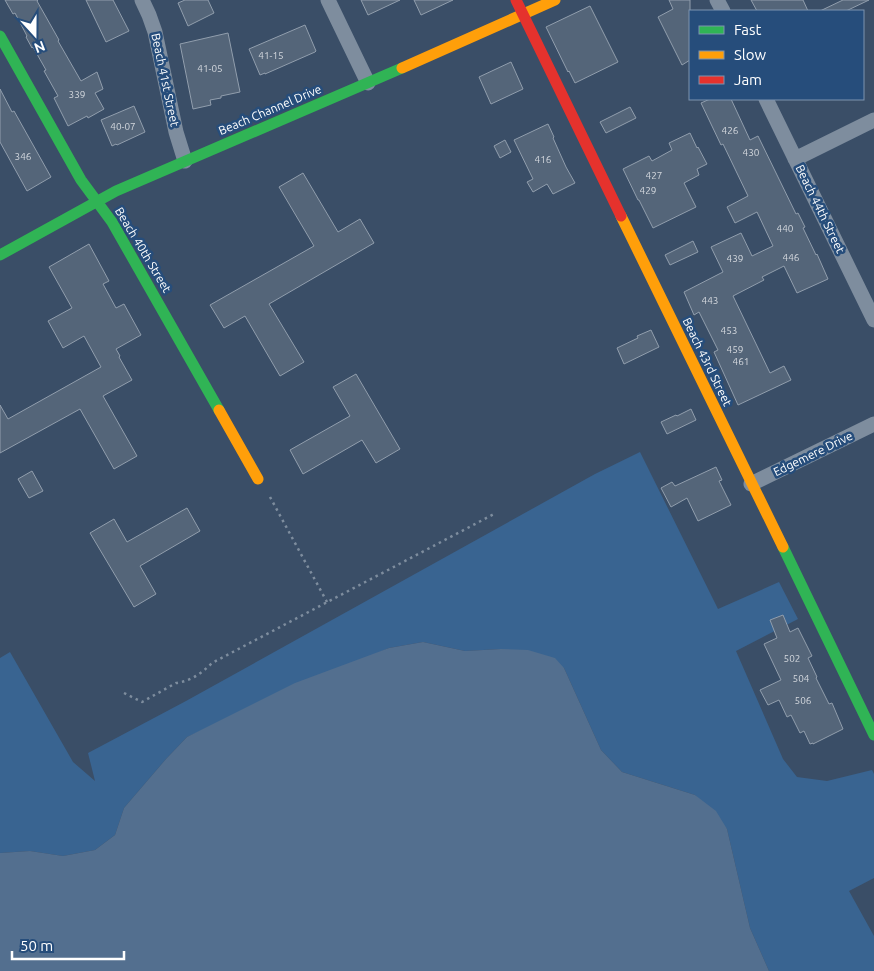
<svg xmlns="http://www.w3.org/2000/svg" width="874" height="971" viewBox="0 0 874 971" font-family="Ubuntu,sans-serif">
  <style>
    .green { fill: #396491 }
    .water { fill: #536f8f }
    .building { fill: #546579; stroke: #919ead }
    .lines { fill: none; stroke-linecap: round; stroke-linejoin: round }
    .path { stroke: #7e8d9e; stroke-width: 2.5; stroke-dasharray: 2.5 4; stroke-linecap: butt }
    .street { stroke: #7e8d9e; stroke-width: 15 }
    .fast { stroke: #30b455; stroke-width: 11 }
    .slow { stroke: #ff9f0a; stroke-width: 11 }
    .jam { stroke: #e5322d; stroke-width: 11 }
    .labels { text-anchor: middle; stroke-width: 5; stroke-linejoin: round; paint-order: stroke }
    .number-label { font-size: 10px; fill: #d4d8de }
    .street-label { font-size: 12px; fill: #fff; stroke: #264d7b }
  </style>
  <rect width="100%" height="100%" fill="#3a4e67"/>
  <!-- green -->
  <path class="green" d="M640,452l78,157 61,-27 19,37 -62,32 47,108 14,18 30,4 45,-11 2,4v104l-25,13 25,45v35h-105l-19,-43 -23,-99 -32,-34 -73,-23 -21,-22 -37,-82 -63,-19 -36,2 -42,-9 -34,6 -202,89 -21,22 -42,49 -9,27 -20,15 -32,6 -33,-5 -30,2v-195l10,-6 63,110 22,19 -7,-28 98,-52 409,-227z"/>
  <!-- water -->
  <path class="water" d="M423,642l42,9 36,-2 27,1 27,8 9,10 37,82 21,22 73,23 21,16 11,18 23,99 19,43h-769v-118l30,-2 33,5 32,-6 20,-15 9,-27 42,-49 21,-22 108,-54 94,-35z"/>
  <!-- building -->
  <path class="building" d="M5,0h33l-1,1 22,39 -1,1 23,40 16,-9 6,17 -8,4 9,16 -16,9 -1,-2 -19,10 -14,-28 4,-2 -14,-25 2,-1 -13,-23 -1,1 -6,-11 1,-1 -12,-23 -2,1z
    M86,0h27l16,31 -23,11z
    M185,0h23l6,13 -26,13 -10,-23z
    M361,0h39l-32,15z
    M414,0h39l-32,15z
    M669,0h21v60l-8,5 -24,-48 15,-8z
    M751,0h52l5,11h-51z
    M843,0h26l-23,11h-26z
    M590,6l28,56 -43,21 -6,-12 -1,1 -22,-45z
    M305,25l11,26 -1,1 -50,22v-1l-5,2 -11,-26z
    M228,33l12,59 -19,4v2l-11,2 1,5 -18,4 -13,-65z
    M511,62l12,27 -32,15 -12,-27z
    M0,89l12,23 2,-1 37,66 -24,14 -27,-49z
    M710,99h21l19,41 8,-4 38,78 2,-1 7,14 -2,1 13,27 1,-1 11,25 -31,14 -13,-27 -22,11 2,3 -31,16 37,77 14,-7 7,14 -53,25 -24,-53 4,-2 -19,-38 -5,3 -10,-23 39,-20 -12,-25 30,-14 11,23 21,-10 -16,-34 -22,11 -8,-16 21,-11 -25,-52 -2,1 -20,-42z
    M134,106l11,26 -28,13 -1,-1 -4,2 -11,-26z
    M630,107l6,11 -30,15 -6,-11z
    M548,124l6,13 -1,1 13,29 9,16 -22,11 -6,-10 -14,8 -6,-10 6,-3 -19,-39z
    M690,133l7,15 1,-1 9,17 -10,5 2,6 -15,8 12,24 -43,21 -14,-28h-1l-15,-31 26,-13 3,5 20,-11 -3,-7z
    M505,140l6,12 -11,6 -6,-12z
    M303,173l35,59 22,-13 14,24 -105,61 35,58 -24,14 -35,-60 -21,12 -14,-23 104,-59 -35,-59z
    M693,241l5,11 -28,13 -5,-10z
    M89,244l20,37 -6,3 13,24 8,-4 17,31 -25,14 4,7 -1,1 13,23 -29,16 34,60 -23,13 -34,-60 -80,44v-48l8,14 93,-52 -17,-31 -21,12 -15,-27 24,-13 -23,-41z
    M651,330l8,17 -35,17 -7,-16 21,-10 -1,-2z
    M356,374l44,75 -24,14 -14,-23 -59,34 -13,-24 60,-34 -17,-29z
    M691,409l5,11 -29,14 -6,-12 15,-7 1,1z
    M716,467l6,13 -3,1 12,24 -33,16 -11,-23 -16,9 -10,-19 11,-6 3,4z
    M32,471l11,20 -14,7 -11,-19z
    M187,508l13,23 -60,35 16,28 -22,13 -44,-74 24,-14 13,23z
    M783,615l7,17 8,-4 14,28 -4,2 9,19 -1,1 13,26 3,-1 11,26 -30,15v-1l-3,1 -6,-13 -4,2 -9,-18 -4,2 -8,-17 -11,5 -8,-15 21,-10 -17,-36 13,-6 -7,-18z"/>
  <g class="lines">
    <!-- path -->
    <path class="path" d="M270,497l57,105
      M124,693l18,9 34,-19c15,-2 26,-10 36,-20l282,-149"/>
    <!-- street -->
    <path class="street" d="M142,0l7,15 6,17 21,100 9,29
      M328,0l40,83
      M717,0l6,11
      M766,99l108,221
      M795,159l79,-39
      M751,484l123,-60"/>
    <!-- fast -->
    <path class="fast" d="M0,36l81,144 31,42 107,188
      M0,255l116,-64 286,-123
      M783,547l91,188"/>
    <!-- slow -->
    <path class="slow" d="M402,68l153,-68
      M621,216l162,331
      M219,410l39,69"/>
    <!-- jam -->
    <path class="jam" d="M516,0l105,216"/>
  </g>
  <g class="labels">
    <!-- number labels -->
    <g class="number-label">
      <text x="271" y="59">41-15</text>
      <text x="210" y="72">41-05</text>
      <text x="77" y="98">339</text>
      <text x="123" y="130">40-07</text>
      <text x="730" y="134">426</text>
      <text x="751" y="156">430</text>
      <text x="23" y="160">346</text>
      <text x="543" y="163">416</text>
      <text x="654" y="179">427</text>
      <text x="648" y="194">429</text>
      <text x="785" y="232">440</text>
      <text x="791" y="261">446</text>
      <text x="735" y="262">439</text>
      <text x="710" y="304">443</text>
      <text x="729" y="334">453</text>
      <text x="735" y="353">459</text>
      <text x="741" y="365">461</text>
      <text x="792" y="662">502</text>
      <text x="801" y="682">504</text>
      <text x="803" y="704">506</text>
    </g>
    <!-- street labels -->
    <g class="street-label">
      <text transform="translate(165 80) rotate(78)" y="4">Beach 41st Street</text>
      <text transform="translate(270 110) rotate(-23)" y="4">Beach Channel Drive</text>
      <text transform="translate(820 209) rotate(64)" y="4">Beach 44th Street</text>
      <text transform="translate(143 250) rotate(59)" y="4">Beach 40th Street</text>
      <text transform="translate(707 362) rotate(64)" y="4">Beach 43rd Street</text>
      <text transform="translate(813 454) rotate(-26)" y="4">Edgemere Drive</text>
    </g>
  </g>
  <!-- legend -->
  <rect x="689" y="10" width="175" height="90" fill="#264d7b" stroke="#7d94b0"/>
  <rect x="699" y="26" width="25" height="8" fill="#30b455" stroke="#7d94b0"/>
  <text x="734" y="35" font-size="15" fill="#ffffff">Fast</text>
  <rect x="699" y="51" width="25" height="8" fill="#ff9f0a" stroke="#7d94b0"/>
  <text x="734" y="60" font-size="15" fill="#ffffff">Slow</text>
  <rect x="699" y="76" width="25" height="8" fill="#e5322d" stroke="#7d94b0"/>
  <text x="734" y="85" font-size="15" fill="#ffffff">Jam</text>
  <!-- north arrow -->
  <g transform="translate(35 35) rotate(159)" stroke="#264d7b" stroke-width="4" paint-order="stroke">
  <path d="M0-4L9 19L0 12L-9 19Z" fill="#ffffff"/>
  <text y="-8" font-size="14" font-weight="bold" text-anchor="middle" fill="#ffffff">N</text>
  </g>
  <!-- scale -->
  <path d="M12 951v8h112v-8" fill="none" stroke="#ffffff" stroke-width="2.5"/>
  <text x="20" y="951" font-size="15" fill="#ffffff" stroke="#264d7b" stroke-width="4" paint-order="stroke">50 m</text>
</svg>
